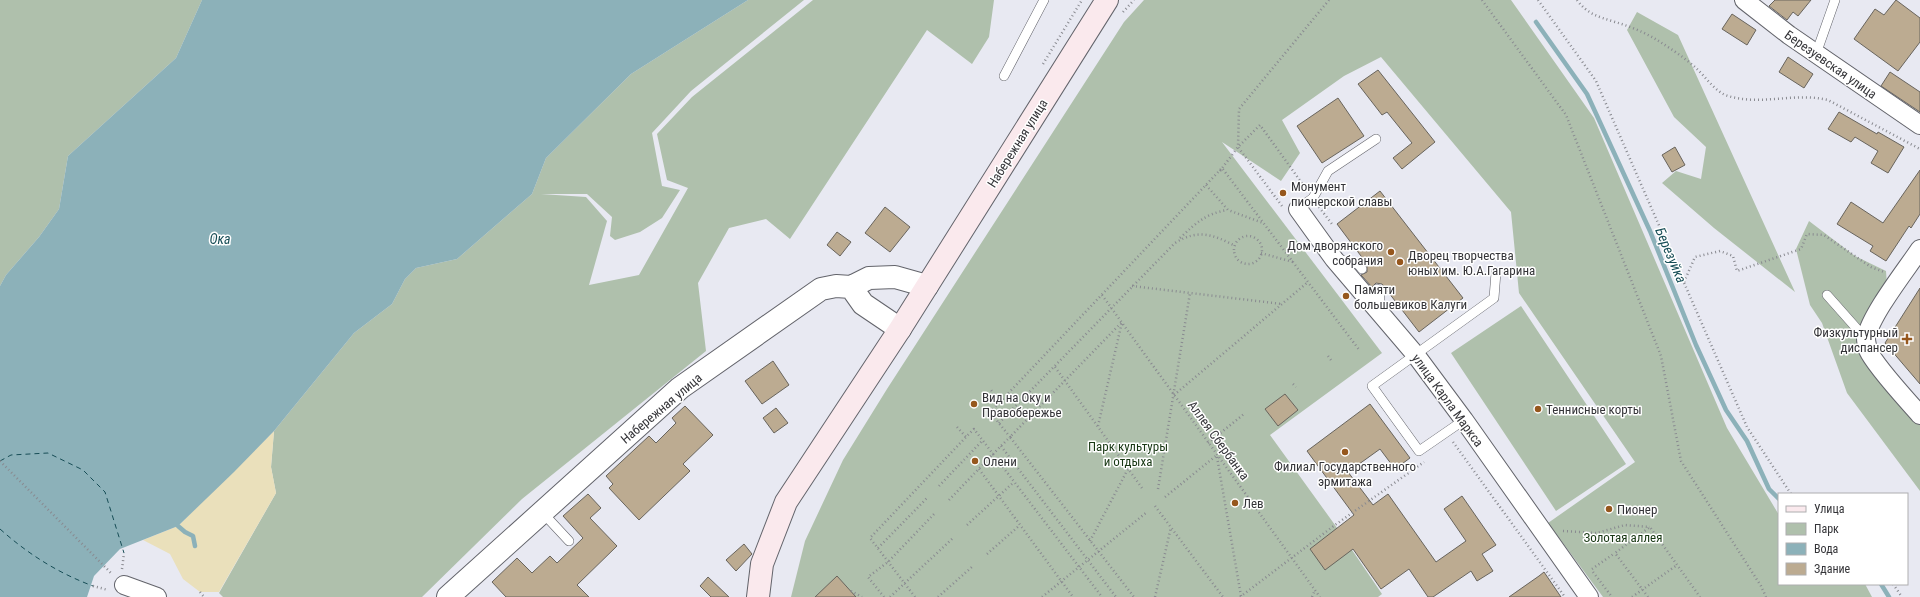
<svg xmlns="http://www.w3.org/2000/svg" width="1920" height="597" viewBox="0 0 1920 597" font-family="'Roboto Condensed',sans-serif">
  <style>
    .green { fill: #afc0ac }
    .sand { fill: #eae0bb }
    .water { fill: #8cb1b9 }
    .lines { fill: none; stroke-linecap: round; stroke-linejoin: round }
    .stream { stroke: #8cb1b9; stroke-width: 4.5 }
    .ferry { stroke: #174d56; stroke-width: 1; stroke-dasharray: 5 4; stroke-linecap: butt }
    .building { fill: #bcab91; stroke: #68645d }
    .service-casing { stroke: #63646b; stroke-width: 10 }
    .minor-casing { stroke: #63646b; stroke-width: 20 }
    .tertiary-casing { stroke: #63646b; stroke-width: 24 }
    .secondary-casing { stroke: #63646b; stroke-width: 24 }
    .path { stroke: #898a90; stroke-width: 2.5; stroke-dasharray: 1 3; stroke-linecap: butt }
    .service { stroke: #fff; stroke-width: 9 }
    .minor { stroke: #fff; stroke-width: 18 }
    .tertiary { stroke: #fff; stroke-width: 22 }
    .secondary { stroke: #fae9ed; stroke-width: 22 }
    .poi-dot { fill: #96571d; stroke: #fff; stroke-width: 1.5 }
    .labels { text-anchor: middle; stroke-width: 3; stroke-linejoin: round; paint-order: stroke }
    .street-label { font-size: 13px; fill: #343438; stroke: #fff }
    .poi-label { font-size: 13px; fill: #343438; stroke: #fff; text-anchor: start }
    .park-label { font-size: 13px; fill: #173713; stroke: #fff }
    .water-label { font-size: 14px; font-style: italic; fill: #174d56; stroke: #fff }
  </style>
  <rect width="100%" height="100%" fill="#e8e9f2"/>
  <!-- green -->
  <path class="green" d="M0,0h202l-26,58 -108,98 -9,53 -20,28 -33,38 -6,11z
    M748,0h56l-113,91 -39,42 10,53 18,4 -18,28 -22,14 -25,8 -5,-4 2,-19 -25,-23h-46l45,3 21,24 -18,64 50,-10 49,-87 -21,-8 -10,-46 35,-37 121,-97h181l-5,37 -17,27 -45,-34 -137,209 -24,-20 -37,9 -31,55 8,68 -184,148 -100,98h-199l-4,-4 57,-100 -5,-26 3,-36 80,-98 38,-29 13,-25 11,-11 41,-9 75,-65 14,-36 85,-84z
    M1144,0h367l83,118 133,310 52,87v69h86l7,13h-269l-55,-74 87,-61 -116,-169 -8,-81 -130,-155 -37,19 -62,44 18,33 -19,28 -59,-39 160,211 -112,82 65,90 47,69 -4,3h-587l14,-56 38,-81 44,-71 237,-367z
    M1637,12l41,23 117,257 -81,-64 -52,-45 14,-12 25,8 5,-32 -32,-30 -47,-87z
    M1809,221l46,35 31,15 1,15 -25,38 32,69 26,32v66l-73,-98 -25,-70 -12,-18 -14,-56z
    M1521,306l105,158 -70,47 -105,-158z"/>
  <!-- sand -->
  <path class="sand" d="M274,431l-3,36 5,26 -57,99h-19l-17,-13 -13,-25 -27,-14 35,-14z"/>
  <!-- water -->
  <path class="water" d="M202,0h546l-117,74 -85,84 -14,36 -75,65 -41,9 -11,11 -13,25 -38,29 -80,98 -40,41 -56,54 -58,23 -26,27 -7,21h-87v-311l6,-11 33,-38 20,-28 9,-53 108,-98z"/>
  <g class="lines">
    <!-- stream -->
    <path class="stream" d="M1536,22l51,72 63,137 46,114 30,65 21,31 22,48 10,10
      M178,526l7,6 8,4 2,10
      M1881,584l8,13"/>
    <!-- ferry -->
    <path class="ferry" d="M0,461l11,-6 37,-2 35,17 22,22 19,61
      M0,529c28,25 58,44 93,57"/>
  </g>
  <!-- building -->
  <path class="building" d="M1775,0h36l-13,16 -5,-4 -6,8 -18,-14z
    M1896,0l24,18v24l-22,29 -44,-32 21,-30 9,6z
    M1732,14l24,16 -9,15 -25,-16z
    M1788,57l25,17 -9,14 -25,-16z
    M1378,70l57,72 -33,27 -9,-11 19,-15 -25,-31 -5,3 -24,-31z
    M1890,72l30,20v20l-39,-26z
    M1338,98l26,38 -42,27 -25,-37z
    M1839,112l38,22 1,-2 26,15 -16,26 -17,-10 7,-12 -23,-14 -4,5 -23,-13z
    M1675,147l10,18 -13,7 -10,-17z
    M1920,170v44l-9,14 -2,-2 -23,35 -16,-10 3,-5 -36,-22 14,-22 32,21z
    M1380,191l83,107 -44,34 -37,-48 -6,-1 -4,4 -11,-12 6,-3v-8l-30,-40z
    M885,207l25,20 -20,25 -25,-19z
    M837,232l14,10 -11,14 -13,-11z
    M1920,288v96l-35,-41z
    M773,361l16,24 -27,19 -17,-23z
    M1285,394l13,16 -20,16 -13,-17z
    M1370,404l40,54 -15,11 -15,-20 -32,23 25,33 15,-11 48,68 30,-21 -22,-32 18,-13 34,49 -14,9 11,17 -16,10 -6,-10 -38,26h-5l-19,-28 -28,20 -28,-40 -28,21 -15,-21 44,-34 -47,-64z
    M685,406l28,29 -30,29 7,7 -51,49 -30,-32 4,-4 -7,-8 43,-40 7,7 20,-20 -4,-5z
    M776,408l12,15 -14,10 -11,-15z
    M588,494l13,14 -11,10 27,28 -40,39 12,12h-83l-14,-15 25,-24 15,15 18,-17 7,7 26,-25 -20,-22z
    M744,544l8,10 -16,17 -10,-11z
    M1544,572l17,25h-52l30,-21z
    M837,576l19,21h-41z
    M708,577l21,20h-18l-11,-11z"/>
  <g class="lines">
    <!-- service casing -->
    <g class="service-casing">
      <path id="service" d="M1816,54l19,-54
        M1004,76l40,-76
        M1298,209l15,-11 15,-27 48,-32
        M1337,259l21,5 4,5
        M1377,289l3,3 -1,16
        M1827,295l39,44
        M1464,420l-45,31 -47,-65 122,-88 2,-26
        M542,512l27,29"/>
    </g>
    <!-- minor casing -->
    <g class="minor-casing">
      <path id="minor" d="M1744,0l45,35 131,90
        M1298,209l36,50 81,95 49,66 125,177
        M1920,249c-14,21 -49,65 -54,89 0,3 1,8 2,12 7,16 39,50 52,65
        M124,585l33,12"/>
    </g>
    <!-- tertiary casing -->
    <g class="tertiary-casing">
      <path id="tertiary" d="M851,287l12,17 37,25
        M448,597l232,-209 141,-99 15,-3 15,1 18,-9 26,-1 32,9"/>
    </g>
    <!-- secondary casing -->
    <g class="secondary-casing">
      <path id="secondary" d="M758,597l4,-33 24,-62 114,-173 207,-329"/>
    </g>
    <!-- path -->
    <path class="path" d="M1482,0l84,115 95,241 20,105 80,125 5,11
      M1538,0l58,81 151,346 44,67
      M1577,0c10,14 22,17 38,22 14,4 29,10 42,18 13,8 28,18 39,28 10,9 19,24 32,28 33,10 67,-4 100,4l92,49
      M1123,12l11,-12
      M1043,64l39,-64
      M1220,171l18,-24 22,-22 46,64
      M1206,185l22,25 35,13
      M1282,206l-44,-59 1,-38 90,-109
      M1319,207l13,17
      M1234 250a14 14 0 1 1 28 0a14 14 0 1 1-28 0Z
      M1180,238c16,-15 25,-24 47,-28
      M1261,253l32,9
      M1684,282l11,-25 25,-6 13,5 4,15 64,-22 6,-15 17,1 47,32 13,5
      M1132,286l150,18
      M1102,295l218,302
      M1328,356l3,4
      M1055,367l87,121
      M1293,384l3,3
      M1174,395l134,-113
      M1000,402l222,-234 138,183
      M999,423l176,-180c22,-14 38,-9 60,3
      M1098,426l24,-104 -112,115 124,160
      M957,427l9,10 8,-8 19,25 17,-17 -20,-25 10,-10 -9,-12
      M1453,442l112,155
      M1208,443l36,-29
      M1001,446l115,151
      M1217,457l24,139
      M0,461l112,113
      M979,469l94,128
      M939,486l44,-46
      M1158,489l32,-196
      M1165,497l52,-42
      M949,500l44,-46 109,143
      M1155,506l68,91
      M967,525l47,-43
      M1563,531l34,2 28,-8 25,2
      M1090,541l38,-72
      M878,548l49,-50
      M987,554l33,-29
      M122,569l2,-16
      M1592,569l23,-16
      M1593,572l19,25
      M1893,584l9,13
      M93,586l15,4
      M851,591l11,6
      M200,592l4,5
      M884,597l-16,-20 20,-15 48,-50
      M890,597l63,-59
      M915,597l-45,-59 96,-101
      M938,597l35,-31
      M1042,597l105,-85
      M1155,597l16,-70
      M1240,597l95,-72 89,-63
      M1312,597l3,-7
      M1632,597l45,-32
      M1648,597l-33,-44 35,-26 50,70"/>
    <!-- service -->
    <use href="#service" class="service"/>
    <!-- minor -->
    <use href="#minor" class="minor"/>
    <!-- tertiary -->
    <use href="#tertiary" class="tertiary"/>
    <!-- secondary -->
    <use href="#secondary" class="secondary"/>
  </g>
  <!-- markers -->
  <g class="poi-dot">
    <circle cx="1283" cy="193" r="4"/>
    <circle cx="1391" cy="252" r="4"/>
    <circle cx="1400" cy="262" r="4"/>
    <circle cx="1346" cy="296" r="4"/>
    <path d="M1905 333h4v4h4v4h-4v4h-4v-4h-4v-4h4z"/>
    <circle cx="974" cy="404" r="4"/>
    <circle cx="1538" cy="409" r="4"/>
    <circle cx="1345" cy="452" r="4"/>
    <circle cx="975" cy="461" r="4"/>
    <circle cx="1235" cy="503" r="4"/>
    <circle cx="1609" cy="509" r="4"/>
  </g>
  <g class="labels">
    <!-- street labels -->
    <g class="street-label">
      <text transform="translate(1831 64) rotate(35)" y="5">Березуевская улица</text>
      <text transform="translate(1017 143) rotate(-58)" y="5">Набережная улица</text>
      <text transform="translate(1448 400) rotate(54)" y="5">улица Карла Маркса</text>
      <text transform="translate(661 408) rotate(-40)" y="5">Набережная улица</text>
      <text transform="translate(1219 440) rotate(54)" y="5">Аллея Сбербанка</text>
    </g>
    <!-- poi labels -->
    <g class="poi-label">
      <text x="1291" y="191">Монумент<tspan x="1291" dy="15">пионерской славы</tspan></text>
      <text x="1383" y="250" text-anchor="end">Дом дворянского<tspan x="1383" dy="15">собрания</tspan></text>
      <text x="1408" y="260">Дворец творчества<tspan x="1408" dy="15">юных им. Ю.А.Гагарина</tspan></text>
      <text x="1354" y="294">Памяти<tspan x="1354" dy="15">большевиков Калуги</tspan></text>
      <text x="1898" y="337" text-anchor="end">Физкультурный<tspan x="1898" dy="15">диспансер</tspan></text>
      <text x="982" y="402">Вид на Оку и<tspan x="982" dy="15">Правобережье</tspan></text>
      <text x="1546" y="414">Теннисные корты</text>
      <text x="983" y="466">Олени</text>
      <text x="1345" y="471" text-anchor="middle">Филиал Государственного<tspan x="1345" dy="15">эрмитажа</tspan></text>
      <text x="1243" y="508">Лев</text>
      <text x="1617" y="514">Пионер</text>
    </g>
    <!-- park labels -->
    <g class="park-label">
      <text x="1128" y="451">Парк культуры<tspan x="1128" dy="15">и отдыха</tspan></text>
      <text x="1623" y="542">Золотая аллея</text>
    </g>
    <!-- water labels -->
    <g class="water-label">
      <text x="220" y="244">Ока</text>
      <text transform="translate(1671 255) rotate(67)" y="5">Березуйка</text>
    </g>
  </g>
  <!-- legend -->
  <rect x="1778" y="493" width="130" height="92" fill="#ffffff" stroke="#aeaeaf"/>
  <rect x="1786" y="506" width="20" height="6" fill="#fae9ed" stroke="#aeaeaf"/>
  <text x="1814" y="513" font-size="12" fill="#343438">Улица</text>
  <rect x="1786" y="523" width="20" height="12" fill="#afc0ac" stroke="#aeaeaf"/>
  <text x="1814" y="533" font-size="12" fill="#343438">Парк</text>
  <rect x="1786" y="543" width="20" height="12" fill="#8cb1b9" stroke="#aeaeaf"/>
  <text x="1814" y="553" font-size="12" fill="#343438">Вода</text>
  <rect x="1786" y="563" width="20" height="12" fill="#bcab91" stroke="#aeaeaf"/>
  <text x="1814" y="573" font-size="12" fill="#343438">Здание</text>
</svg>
